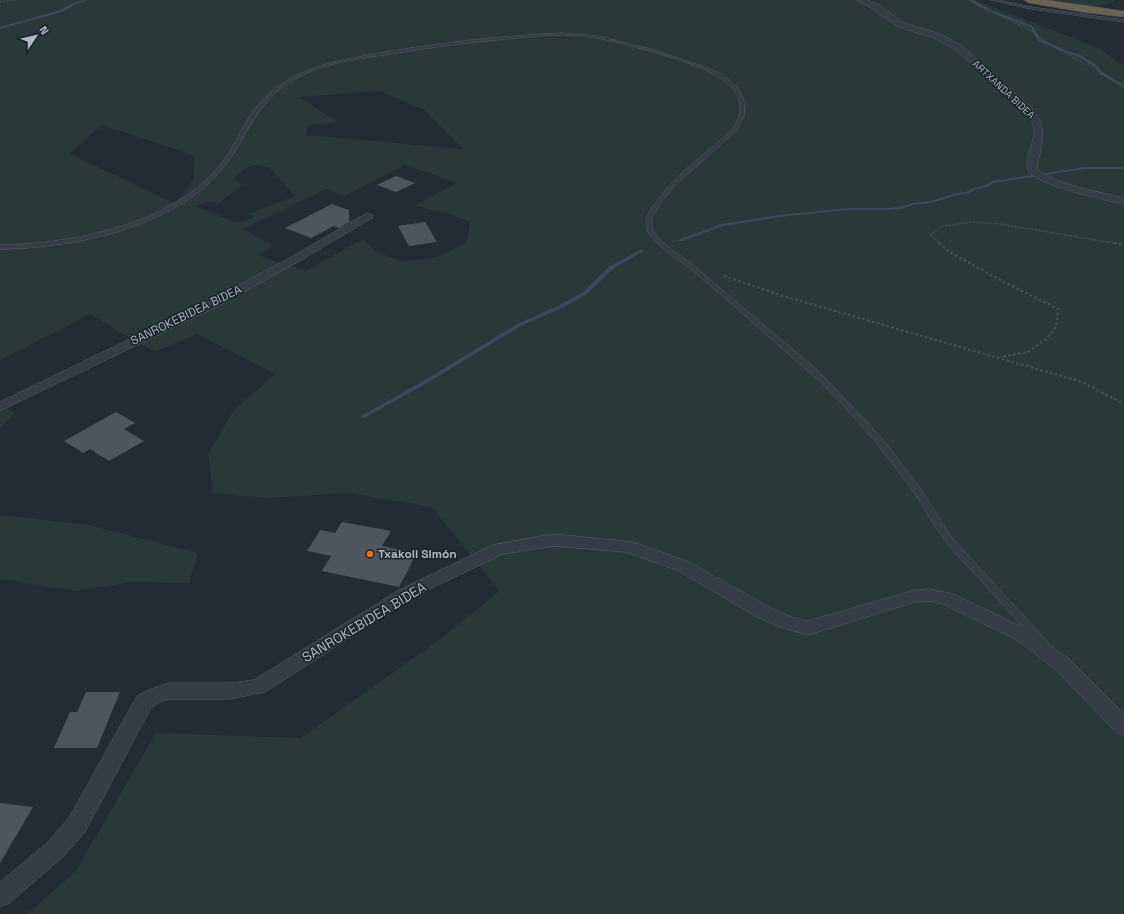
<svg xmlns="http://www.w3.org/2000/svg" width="1124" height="914" viewBox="0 0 1124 914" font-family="'Space Grotesk',sans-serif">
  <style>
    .green { fill: #283938; fill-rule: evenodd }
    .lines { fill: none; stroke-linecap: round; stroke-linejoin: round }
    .stream { fill: #3a4a5c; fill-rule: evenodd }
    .building { fill: #4c5661 }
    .service-casing { stroke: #545b64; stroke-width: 1 }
    .minor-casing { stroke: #545b64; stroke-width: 1 }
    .motorway-casing { stroke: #414851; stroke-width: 1 }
    .path-far1 { stroke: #445456; stroke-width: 1.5; stroke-dasharray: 1.5 1.5; stroke-linecap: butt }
    .path { stroke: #445456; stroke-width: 2; stroke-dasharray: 2.5 2.5; stroke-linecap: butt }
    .service { fill: #363d46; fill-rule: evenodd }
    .minor { fill: #363d46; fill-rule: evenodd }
    .motorway { fill: #6b6154; fill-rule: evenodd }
    .food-dot { fill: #e8710a; stroke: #1c222b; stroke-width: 1.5 }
    .labels { text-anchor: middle; stroke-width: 3; stroke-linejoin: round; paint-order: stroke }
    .far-street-label { font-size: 10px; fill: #b1b8c2; stroke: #1c222b }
    .street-label { font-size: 12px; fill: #b1b8c2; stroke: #1c222b }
    .poi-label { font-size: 12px; font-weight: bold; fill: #b1b8c2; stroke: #1c222b; text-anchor: start }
    .near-street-label { font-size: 14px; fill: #b1b8c2; stroke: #1c222b }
  </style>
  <rect width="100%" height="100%" fill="#232b35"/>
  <!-- green -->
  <path class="green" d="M0,0h975l126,49 23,18v847h-1097l48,-42 81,-139 145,5 142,-101 56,-46 -67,-84 -84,-14 -81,5 -54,-5 -5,-39 26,-44 41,-36 -77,-40 -44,18 -64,-38 -90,46zM379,91l45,19 39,39 -157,-14 2,-9 29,-4 -37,-25zM102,125l91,30 1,24 -20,24 -104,-49zM257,165l13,3 25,28 -47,18 6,3 -17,6 -42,-17 16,-5 7,3 25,-19 -10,-5 12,-12zM405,165l52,18 -43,23 33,7 23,9 -3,20 -30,15 -34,5 -28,-11 -12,-12 -58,32 -47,-16 15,-9 -30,-17 83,-40 18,7z
    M1040,0h76c-15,13 -57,3 -76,0z
    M0,404l15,9 -15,15z
    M0,515l89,10 109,28 -9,30 -57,-1 -57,9 -75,-12z"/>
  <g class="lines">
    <!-- stream -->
    <path class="stream" d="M83,0h4l-12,5 -13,7 -62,17v-2l60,-17 13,-7z
      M971,0h3l2,2 15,8 42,16 7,13 28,12 13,4 17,11 4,6 22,13v2l-24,-13 -4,-6 -17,-11 -13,-4 -28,-12 -7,-13 -51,-21 -6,-3z
      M1085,167h39v2h-39l-92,14 -5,4 -13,3 -7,4 -11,1 -26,8 -18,2 -12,4 -11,1h-42l-69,7 -55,9 -42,15h-4v-1l43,-16 58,-9 69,-7h42l10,-1 12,-4 19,-2 25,-8 10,-1 7,-4 13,-3 6,-4z
      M640,250h4v1l-30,17 -27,26 -25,14 -39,17 -101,61 -56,31 -2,1 -3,-2 57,-32 101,-61 39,-17 25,-14 27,-26z"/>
  </g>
  <!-- building -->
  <path class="building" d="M396,176l19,7 -19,9 -19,-7z
    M332,204l17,6v12l-10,6 -5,-2 -23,12 -26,-10z
    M425,222l12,20 -28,4 -11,-20z
    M116,412l19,11 -11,6 20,12 -35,20 -19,-12 -7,4 -19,-12z
    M342,522l49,9 -9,15 35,7 -18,34 -77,-16 9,-15 -24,-5 13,-21 15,3z
    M86,692h34l-23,56h-43l16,-36h7z
    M0,803l33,4 -33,56z"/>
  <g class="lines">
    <!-- service casing -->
    <g class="service-casing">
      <path id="service" d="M991,0h7l33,7 93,13v2l-93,-13z
        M561,33l37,3 56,14 54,18 15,7 15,13 7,15 -1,12 -7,15 -63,56 -15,19 -8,15 2,11 9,11 31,23 124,105 31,32 37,40 34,45 33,51 94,102 2,3 -2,3 -3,1 -3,-1c-22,-24 -43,-47 -64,-71 -10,-11 -22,-22 -31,-35 -13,-17 -22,-36 -35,-53 -32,-44 -68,-87 -110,-123 -36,-31 -71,-63 -107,-93 -14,-12 -40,-25 -46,-42 -4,-10 4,-20 10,-28 15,-22 37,-38 56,-55 6,-5 13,-10 18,-15 5,-6 9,-14 9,-22 3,-35 -68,-51 -94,-59 -27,-8 -56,-15 -85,-15 -18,0 -37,2 -55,4 -37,3 -73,8 -109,14 -26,4 -53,7 -78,15 -12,4 -24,11 -35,18 -31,23 -38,53 -61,82 -48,60 -150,80 -223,81v-4c74,-1 174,-21 222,-82 11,-15 19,-33 29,-49 11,-16 26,-28 43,-37 25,-14 54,-18 81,-23 62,-11 124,-18 186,-21z"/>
    </g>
    <!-- minor casing -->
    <g class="minor-casing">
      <path id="minor" d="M857,0h10l12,5 25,18 36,11 22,12 72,64c14,20 8,34 3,56l1,4c22,16 59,21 86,28v6c-16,-4 -96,-19 -97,-37 0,-20 15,-32 1,-53l-72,-64 -22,-12 -36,-11 -25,-18z
        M368,213l5,3 -1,2 -76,45 -80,44 -216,104v-9l208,-101 80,-42z
        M553,534l80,8 56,20 80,45 22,10 17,4 107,-31 14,-1 24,5 76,36 39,28 56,56v21l-7,-2 -63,-65 -37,-28 -74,-36 -14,-3 -14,1 -107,33 -28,-8 -23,-10 -80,-47 -52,-18 -72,-6 -50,8 -92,44 -146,94 -35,7h-61l-8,2 -10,7 -66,124 -22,25 -55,47 -8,3v-25l47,-39 22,-25 68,-122 11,-6 21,-7h61l24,-3 145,-90 94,-45z"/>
    </g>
    <!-- motorway casing -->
    <g class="motorway-casing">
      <path id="motorway" d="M1024,0h23l77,11v6l-36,-4 -59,-10z"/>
    </g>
    <!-- path-far1 -->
    <path class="path-far1" d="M968,0l16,7
      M0,2l14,-2
      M994,12l41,21 15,12 49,26 25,17
      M941,244l-11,-9 13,-9 27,-4 30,2 120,20"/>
    <!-- path -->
    <path class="path" d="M939,243l9,8 54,30 56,28 -2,18 -10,12 -18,13 -28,5
      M1114,243l10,2
      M724,276l59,20 299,86 42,22"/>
    <!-- service -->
    <use href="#service" class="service"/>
    <!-- minor -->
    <use href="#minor" class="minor"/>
    <!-- motorway -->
    <use href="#motorway" class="motorway"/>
  </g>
  <!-- markers -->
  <circle class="food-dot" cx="370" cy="554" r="4"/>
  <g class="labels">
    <!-- far-street labels -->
    <g class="far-street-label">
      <text transform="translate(1004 89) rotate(43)" y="4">ARTXANDA BIDEA</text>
    </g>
    <!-- street labels -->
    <g class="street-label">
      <text transform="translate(186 315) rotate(-26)" y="4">SANROKEBIDEA BIDEA</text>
    </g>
    <!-- poi labels -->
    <g class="poi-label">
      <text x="378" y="558">Txakoli Simón</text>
    </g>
    <!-- near-street labels -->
    <g class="near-street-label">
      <text transform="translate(364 622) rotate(-31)" y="5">SANROKEBIDEA BIDEA</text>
    </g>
  </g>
  <!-- north arrow -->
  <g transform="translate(36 36) rotate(55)" stroke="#1c222b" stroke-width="3" paint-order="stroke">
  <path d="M0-3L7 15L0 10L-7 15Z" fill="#b1b8c2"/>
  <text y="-6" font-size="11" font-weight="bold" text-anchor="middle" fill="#b1b8c2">N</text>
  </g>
</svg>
